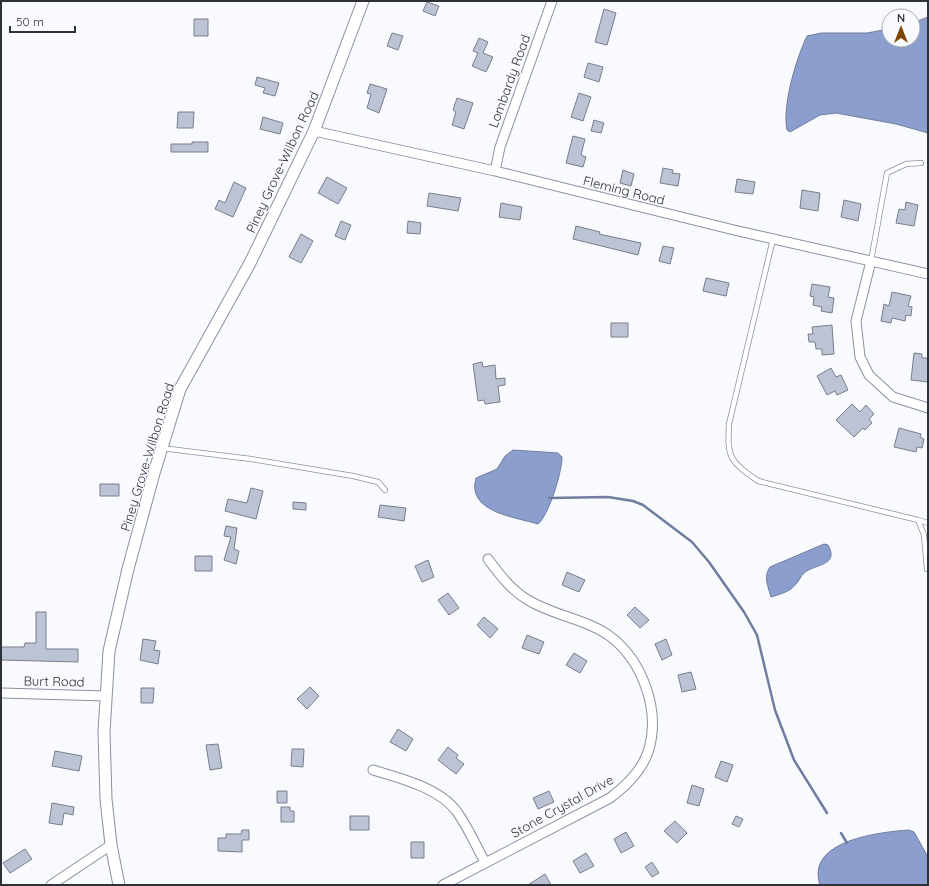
<svg xmlns="http://www.w3.org/2000/svg" width="929" height="886" viewBox="0 0 929 886" font-family="Quicksand,sans-serif">
  <style>
    .water { fill: #8c9ecd; stroke: #707da0 }
    .lines { fill: none; stroke-linecap: round; stroke-linejoin: round }
    .stream { stroke: #707da0; stroke-width: 2.5 }
    .building { fill: #bcc3d4; stroke: #787e8d }
    .service-casing { stroke: #8b91a1; stroke-width: 6 }
    .minor-casing { stroke: #8b91a1; stroke-width: 11 }
    .tertiary-casing { stroke: #8b91a1; stroke-width: 13 }
    .service { stroke: #fff; stroke-width: 4.5 }
    .minor { stroke: #fff; stroke-width: 9 }
    .tertiary { stroke: #fff; stroke-width: 11 }
    .labels { text-anchor: middle; stroke-width: 3; stroke-linejoin: round; paint-order: stroke }
    .street-label { font-size: 13px; fill: #2f3138; stroke: #f9fafe }
  </style>
  <rect width="100%" height="100%" fill="#f9fafe"/>
  <!-- water -->
  <path class="water" d="M928,17v116l-32,-9 -60,-11 -16,2 -30,17 -3,-2c-5,-24 9,-71 20,-94l14,-3h46l22,-4v11h24v-17z
    M513,450l45,3 4,4c0,15 -13,58 -24,67 -23,-7 -72,-12 -62,-46l21,-9 8,-13z
    M824,544l4,1c12,21 -14,19 -24,28 -3,3 -5,8 -8,11 -6,8 -16,10 -25,13 -3,-11 -8,-20 -1,-30z
    M909,830l5,2 14,25v28h-108c-15,-45 61,-53 89,-55z"/>
  <g class="lines">
    <!-- stream -->
    <path class="stream" d="M549,498l59,-1 25,4 10,4 49,37 17,20 35,50 13,23 18,75 19,50 33,53
      M841,833l6,10"/>
  </g>
  <!-- building -->
  <path class="building" d="M427,2l12,4 -4,10 -12,-5z
    M604,9l12,4 -9,32 -12,-3z
    M194,19h14v17h-14z
    M392,33l11,3 -5,14 -11,-4z
    M479,38l9,4 -5,11 10,4 -7,15 -14,-6 6,-13 -5,-2z
    M588,63l15,4 -4,15 -15,-5z
    M257,77l22,6 -4,13 -12,-3 2,-5 -10,-3z
    M370,84l17,5 -8,24 -12,-5 4,-14 -4,-1z
    M579,93l12,4 -8,24 -12,-4z
    M457,98l16,5 -9,26 -12,-4 4,-13 -3,-2z
    M178,112h16l-1,16h-16z
    M263,117l20,6 -3,11 -20,-5z
    M594,120l10,3 -3,10 -10,-2z
    M573,136l12,3 -4,16 5,2 -3,10 -17,-4z
    M192,142h16v10h-37v-8h21z
    M663,168l10,2 -1,3 8,1 -2,12 -18,-3z
    M623,170l11,4 -3,12 -11,-3z
    M327,177l20,11 -9,16 -20,-11z
    M737,179l18,3 -2,12 -18,-2z
    M234,182l12,6 -13,29 -18,-8 4,-9 6,3z
    M802,190l18,3 -2,18 -18,-3z
    M429,193l32,5 -3,13 -31,-5z
    M844,200l17,4 -3,17 -17,-4z
    M906,202l12,3 -4,21 -18,-3 3,-14 6,1z
    M501,203l21,4 -2,13 -21,-3z
    M341,221l10,4 -6,15 -10,-4z
    M408,221l13,2 -1,11 -13,-1z
    M576,226l24,6 -1,2 42,9 -3,12 -65,-16z
    M301,234l12,7 -12,22 -12,-6z
    M663,246l11,2 -4,16 -11,-3z
    M706,278l23,5 -3,13 -23,-5z
    M812,284l18,3 -2,10 6,1 -2,15 -11,-2 1,-4 -9,-2 1,-8 -4,-1z
    M892,292l19,4 -3,10 4,1 -1,9 -5,-1 -1,6 -13,-3 -1,5 -10,-2 3,-17 5,2z
    M611,323h17v14h-17z
    M832,325l2,29 -12,1v-6h-6l-1,-7h-6l-1,-8h5l-1,-7z
    M914,353l8,1v4h6v24l-17,-2z
    M482,362l1,5 12,-2 1,14 9,-1v7l-7,1 2,16 -15,2 -1,-4 -6,1 -5,-37z
    M831,368l5,9 5,-2 7,15 -11,5 -2,-4 -8,4 -10,-19z
    M852,404l8,8 6,-7 8,9 -5,5 3,4 -7,7 -2,-2 -9,9 -18,-17z
    M899,428l22,6 -1,3 4,2 -2,9 -5,-1 -1,5 -22,-5z
    M100,484h19v12h-19z
    M251,488l12,3 -7,28 -31,-8 3,-12 19,4z
    M293,502l13,1v7l-13,-1z
    M380,505l26,3 -2,13 -26,-4z
    M226,526l11,2 -3,21 5,2 -3,13 -12,-4 7,-23 -7,-1z
    M195,556h17v15h-17z
    M428,560l6,17 -12,5 -7,-16z
    M567,572l18,8 -6,12 -17,-7z
    M448,593l11,15 -10,7 -11,-15z
    M635,607l14,13 -9,8 -13,-13z
    M36,612h10v37h32v13l-77,-2v-13h23l1,-4h11z
    M484,617l14,12 -8,9 -13,-13z
    M527,635l17,7 -5,12 -17,-6z
    M143,639l13,2 -2,9 6,1 -2,13 -18,-4z
    M666,639l6,16 -10,5 -7,-16z
    M574,653l13,8 -7,12 -14,-8z
    M691,672l5,17 -14,3 -4,-17z
    M310,687l9,9 -12,13 -10,-10z
    M141,688h13l-1,15h-12z
    M398,729l15,10 -7,12 -16,-9z
    M218,744l4,24 -12,2 -4,-25z
    M448,747l10,8 -2,3 8,6 -8,10 -18,-14z
    M292,749h12l-1,18 -12,-1z
    M55,751l27,5 -3,15 -27,-5z
    M721,761l12,4 -6,17 -12,-5z
    M692,785l12,4 -5,17 -12,-3z
    M277,791h10v12h-10z
    M549,791l5,11 -16,7 -5,-11z
    M52,803l22,4 -1,8 -9,-2 -2,12 -13,-2z
    M281,807h9v4h4v11h-13z
    M350,816h19v14h-19z
    M736,816l7,3 -4,8 -7,-3z
    M675,821l12,12 -10,10 -13,-12z
    M242,830h7v10h-7v12l-24,-1v-13h8v-4h15z
    M626,832l8,14 -13,7 -7,-14z
    M411,842h13v16h-13z
    M25,849l7,10 -22,14 -7,-10z
    M586,853l8,13 -14,7 -7,-12z
    M652,862l7,11 -7,4 -7,-10z
    M545,874l6,11h-23z"/>
  <g class="lines">
    <!-- service casing -->
    <g class="service-casing">
      <path id="service" d="M773,239l-44,185c-2,35 1,37 29,57l160,39 6,15 3,34
        M871,261l16,-88 19,-9 15,-1
        M161,448l90,11 102,17 25,6 7,8
        M918,520l10,3"/>
    </g>
    <!-- minor casing -->
    <g class="minor-casing">
      <path id="minor" d="M314,131l181,40 239,59 194,44
        M495,171l5,-24 52,-146
        M871,261l-15,60 4,36 9,18 24,22 35,11
        M1,693l105,3
        M373,770c27,8 67,18 84,42 11,15 19,34 28,50
        M51,885l60,-40
        M443,885l167,-87c16,-12 33,-28 39,-49 11,-39 -6,-87 -38,-112 -24,-18 -57,-21 -83,-37 -17,-10 -28,-25 -40,-41"/>
    </g>
    <!-- tertiary casing -->
    <g class="tertiary-casing">
      <path id="tertiary" d="M119,885l-8,-40 -5,-46 -2,-67 5,-81 19,-82 26,-96 26,-84 70,-126 64,-132 49,-130"/>
    </g>
    <!-- service -->
    <use href="#service" class="service"/>
    <!-- minor -->
    <use href="#minor" class="minor"/>
    <!-- tertiary -->
    <use href="#tertiary" class="tertiary"/>
  </g>
  <g class="labels">
    <!-- street labels -->
    <g class="street-label">
      <text transform="translate(509 81) rotate(-70)" y="5">Lombardy Road</text>
      <text transform="translate(282 162) rotate(-65)" y="5">Piney Grove-Wilbon Road</text>
      <text transform="translate(624 190) rotate(14)" y="5">Fleming Road</text>
      <text transform="translate(147 457) rotate(-73)" y="5">Piney Grove-Wilbon Road</text>
      <text transform="translate(54 681) rotate(1)" y="5">Burt Road</text>
      <text transform="translate(562 806) rotate(-29)" y="5">Stone Crystal Drive</text>
    </g>
  </g>
  <!-- border -->
  <rect width="929" height="886" fill="none" stroke="#2f3138" stroke-width="4"/>
  <!-- north arrow -->
  <g transform="translate(901 28)"><circle r="19" fill="#f9fafe" stroke="#a8aaaf"/>
  <path d="M0-3L7 15L0 10L-7 15Z" fill="#804400"/>
  <text y="-6" font-size="11" font-weight="bold" text-anchor="middle" fill="#2f3138">N</text>
  </g>
  <!-- scale -->
  <path d="M10 26v6h65v-6" fill="none" stroke="#2f3138" stroke-width="2"/>
  <text x="16" y="26" font-size="12" fill="#2f3138" stroke="#f9fafe" stroke-width="3" paint-order="stroke">50 m</text>
</svg>
